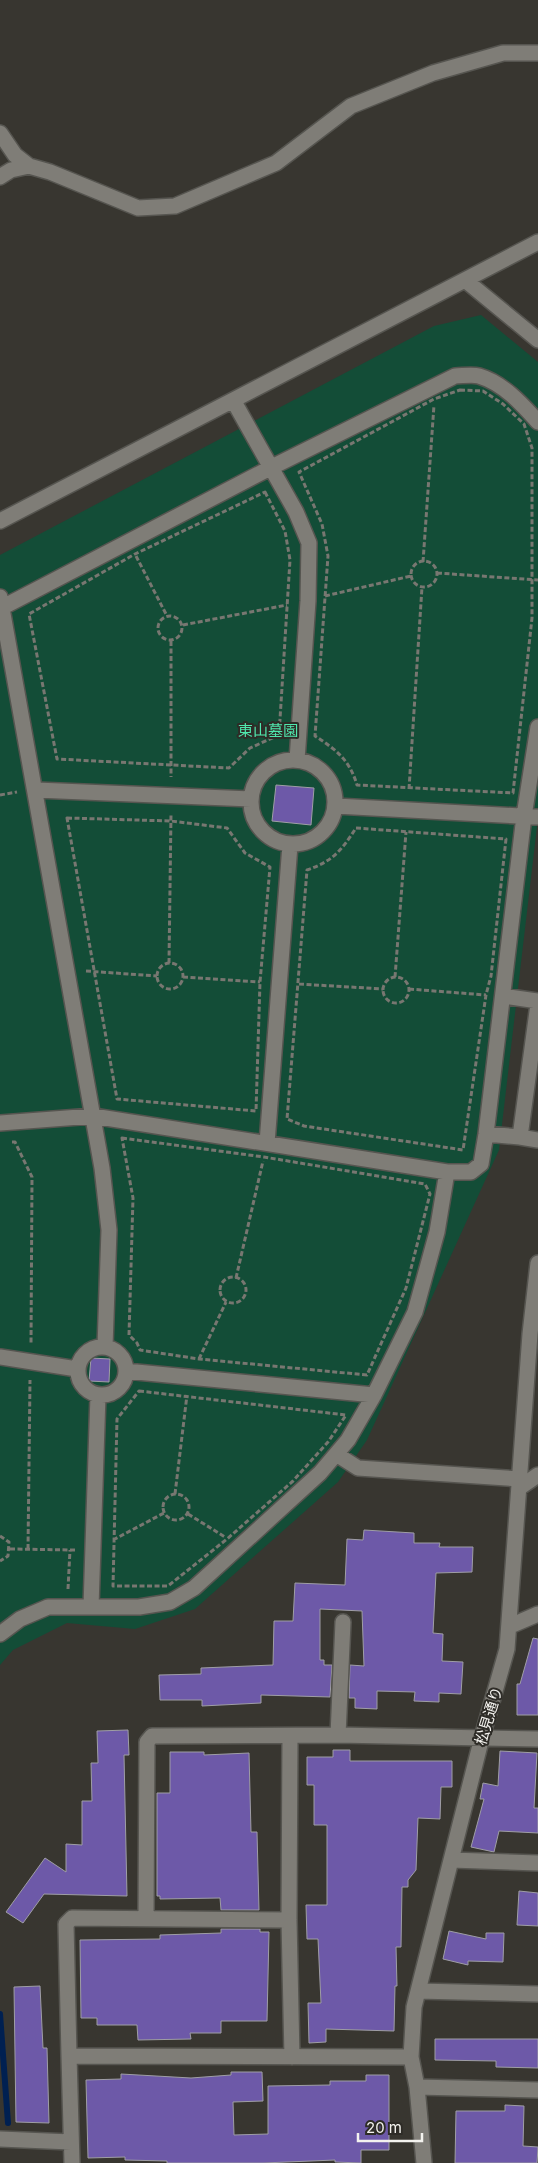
<svg xmlns="http://www.w3.org/2000/svg" width="538" height="2163" viewBox="0 0 538 2163" font-family="Inter,'Noto Sans JP',sans-serif">
  <style>
    .green { fill: #134d37 }
    .lines { fill: none; stroke-linecap: round; stroke-linejoin: round }
    .stream { stroke: #002051; stroke-width: 6 }
    .building { fill: #6d59a8; stroke: #9f9ea5 }
    .minor-casing { stroke: #565550; stroke-width: 18 }
    .path { stroke: #787771; stroke-width: 3; stroke-dasharray: 5 2.5; stroke-linecap: butt }
    .minor { stroke: #7f7d77; stroke-width: 15 }
    .labels { text-anchor: middle; stroke-width: 4; stroke-linejoin: round; paint-order: stroke }
    .park-label { font-size: 15px; fill: #4fe7ad; stroke: #2e2c27 }
    .street-label { font-size: 15px; fill: #f4f3ef; stroke: #2e2c27 }
  </style>
  <rect width="100%" height="100%" fill="#383630"/>
  <!-- green -->
  <path class="green" d="M481,315l57,47v456l-39,332 -132,290 -29,42 -143,127 -60,20 -68,-6 -54,27 -13,15v-1110l434,-229z"/>
  <g class="lines">
    <!-- stream -->
    <path class="stream" d="M0,2014l8,109"/>
  </g>
  <!-- building -->
  <path class="building" d="M276,785l38,3 -3,37 -39,-4z
    M91,1358l19,1 -1,23 -20,-1z
    M364,1530l50,3v10h26l-1,4h34l-1,25 -36,1 -3,60 10,1 -1,27 21,1 -2,32 -22,-1v9l-25,-1 1,-9 -38,-1v18l-22,-1v-10h-6l1,-33 14,1 -2,-55 -42,-2v51h4v5h8l-2,32 -69,-2v8l-59,3v-6h-42l-1,-25 42,-1v-6l72,-3 1,-44h19l2,-38 50,2 2,-46 16,1z
    M533,1638l5,1v76h-21v-31h3z
    M128,1730l1,25h-5l3,141 -83,-2 -21,29 -17,-11 39,-54 21,14v-28l16,1v-44h10l-1,-38h7l-1,-32z
    M333,1750h17v11h102v26h-11l-1,32 -22,-1 -2,52 -8,10v7h-6l-1,60h-5l1,39h-2l-1,45 -68,-2v13l-17,1 -1,-40h13l-3,-64h-11l-1,-34h21v-80h-13v-40h-7v-28h26z
    M500,1751l37,2 -3,55h4v25l-39,-2 -5,21 -23,-5 13,-48h-4l3,-16 15,3z
    M170,1752h34v3l45,-2 2,79h6l2,78h-38l-1,-12 -60,1v-3h-3v-103h13z
    M519,1891l19,2v33l-21,-1z
    M221,1929h39v3h9l-2,89h-46v12h-31l1,6 -53,1 -1,-15h-40v-7h-16l-1,-78 80,-1v-4l61,-2z
    M449,1931l37,8v-6h18l-1,29 -35,-1v4l-25,-6z
    M40,1986l3,62h4l2,75 -33,-1 -2,-135z
    M435,2039h103v29l-42,-1v-6l-61,-1z
    M231,2072h31l1,29 -30,1 1,33 34,-1v-48l62,-1v-4h36v-6h23v75h-28v13l-26,-1v-2l-72,3h-96v-2l-42,-1v-3l-37,1 -2,-78 35,-1v-5l70,4 40,-3z
    M505,2105l19,1 -1,40 15,1 -1,16h-82l1,-52h49z"/>
  <g class="lines">
    <!-- minor casing -->
    <g class="minor-casing">
      <path id="minor" d="M0,133l15,22 14,11
        M0,177l11,-7 18,-4 21,6 88,36 37,-2 101,-43 75,-57 82,-33 70,-20h35
        M465,280l73,60
        M233,400l63,112 13,31 -1,58 -11,159
        M0,521l538,-279
        M0,597l102,571 7,62 -4,117
        M3,607l269,-140 183,-91c7,0 17,-2 24,0 24,7 43,28 59,46
        M251 802a42 42 0 1 1 84 0a42 42 0 1 1-84 0Z
        M36,790l215,9
        M336,806l202,11
        M503,996l35,5
        M538,1004l-18,133 18,3
        M0,1123l93,-7 354,56h24l10,-8 5,-30 38,-318 14,-89
        M486,1134l34,3
        M267,1143l23,-298
        M78 1371a24 24 0 1 1 48 0a24 24 0 1 1-48 0Z
        M0,1357l77,12
        M126,1371l248,24
        M336,1454l22,14 162,11
        M519,1488l19,-13
        M91,1607l7,-212
        M510,1626l28,-12
        M0,1634l20,-15 28,-12h91l31,-5 24,-14 126,-115 28,-33 26,-45 41,-83 22,-80 10,-60
        M338,1735l5,-113
        M290,1737l-1,183 3,137
        M451,1860l87,3
        M146,1918l1,-176 5,-6 186,-1 200,4
        M418,1991l120,3
        M69,2056l-3,-132 6,-6 217,2
        M417,2087l121,3
        M0,2139l71,3
        M72,2163l-3,-107 342,1
        M424,2163l-7,-76 -6,-30 3,-50 68,-270 25,-88 23,-315 8,-71"/>
    </g>
    <!-- path -->
    <path class="path" d="M460,390l23,1 20,13 21,20 8,24v170l-19,175 -156,-8c-7,-24 -20,-35 -42,-49l13,-180 -6,-32 -23,-52 135,-73z
      M265,492l20,39 5,29 -11,175 -29,13 -21,20 -172,-9 -28,-145 106,-60z
      M136,556l31,60
      M411 574a13 13 0 1 1 26 0a13 13 0 1 1-26 0Z
      M423,562l11,-157
      M437,573l101,7
      M325,596l86,-20
      M158 628a12 12 0 1 1 24 0a12 12 0 1 1-24 0Z
      M183,625l104,-20
      M171,641v136
      M409,789l13,-202
      M0,795l17,-3
      M67,818l104,3 56,7 18,25 25,14 -10,115 -4,129 -139,-12z
      M356,828l150,11 -15,137 -5,19 -23,155 -159,-24 -17,-7 20,-249c26,-9 34,-19 49,-42z
      M169,963l2,-149
      M157 976a13 13 0 1 1 26 0a13 13 0 1 1-26 0Z
      M86,971l71,5
      M183,977l77,5
      M395,977l11,-145
      M383 990a13 13 0 1 1 26 0a13 13 0 1 1-26 0Z
      M299,984l84,5
      M409,989l77,6
      M122,1138l142,19 161,27 5,10 -24,94 -39,87 -168,-16 -59,-9 -3,-7 -8,-8 4,-137z
      M12,1142h3l17,35 -1,167
      M220 1290a13 13 0 1 1 26 0a13 13 0 1 1-26 0Z
      M236,1278l27,-117
      M199,1359l27,-57
      M139,1391l207,24 -18,27 -35,39 -66,58 -59,47h-55l4,-167z
      M175,1494l12,-99
      M163 1507a13 13 0 1 1 26 0a13 13 0 1 1-26 0Z
      M188,1514l37,23
      M0,1536l9,6 -1,14 -8,5
      M113,1540l51,-27
      M10,1549l65,1
      M28,1549l2,-169
      M68,1589l2,-39"/>
    <!-- minor -->
    <use href="#minor" class="minor"/>
  </g>
  <g class="labels">
    <!-- park labels -->
    <g class="park-label">
      <text x="268" y="736">東山墓園</text>
    </g>
    <!-- street labels -->
    <g class="street-label">
      <text transform="translate(489 1716) rotate(-73)" y="5">松見通り</text>
    </g>
  </g>
  <!-- scale -->
  <path d="M358 2133v8h64v-8" fill="none" stroke="#f4f3ef" stroke-width="2.5"/>
  <text x="366" y="2133" font-size="15" fill="#f4f3ef" stroke="#2e2c27" stroke-width="4" paint-order="stroke">20 m</text>
</svg>
